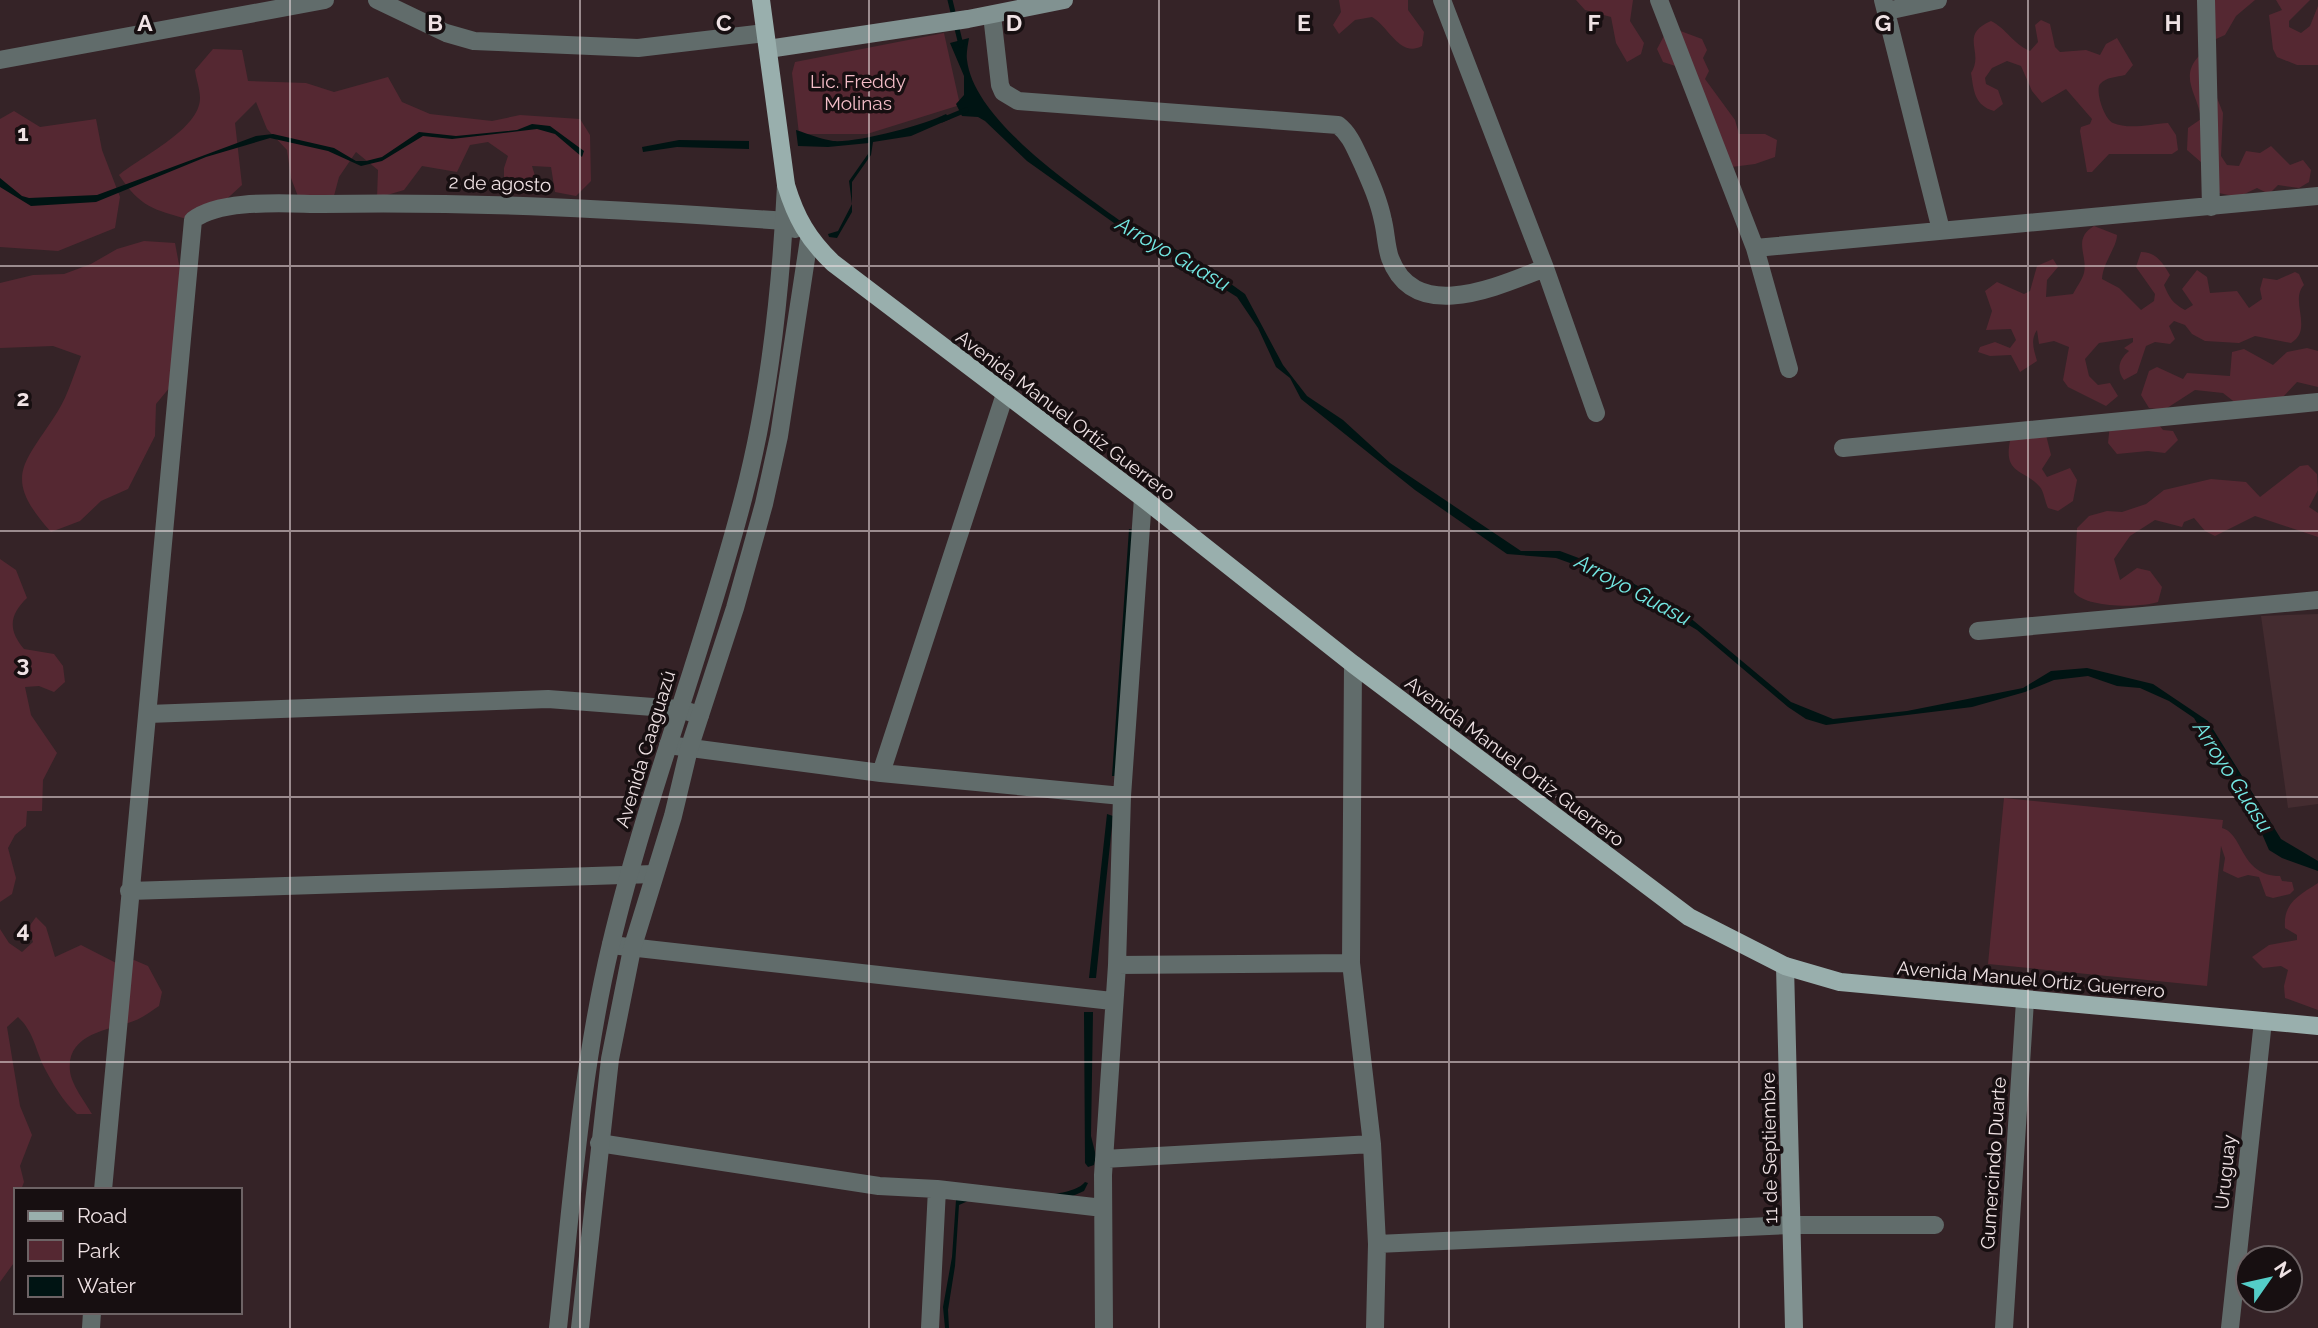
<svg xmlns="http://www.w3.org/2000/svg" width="2318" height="1328" viewBox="0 0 2318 1328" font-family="Raleway,sans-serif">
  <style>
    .built { fill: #442c30 }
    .green { fill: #552832 }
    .water { fill: #001413 }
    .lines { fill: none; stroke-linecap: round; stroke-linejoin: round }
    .stream { stroke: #001413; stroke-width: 5 }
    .minor { stroke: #616c6b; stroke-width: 18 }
    .tertiary { stroke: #616c6b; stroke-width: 18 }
    .secondary { stroke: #819291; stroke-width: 18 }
    .primary { stroke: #99afad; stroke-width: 18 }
    .grid { fill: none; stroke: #efe2e4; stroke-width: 2; stroke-opacity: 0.55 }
    .labels { text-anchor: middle; stroke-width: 7; stroke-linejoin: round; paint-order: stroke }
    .park-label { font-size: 19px; fill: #f4bdc7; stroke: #170f11 }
    .street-label { font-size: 19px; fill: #efe2e4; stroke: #170f11 }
    .water-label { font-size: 21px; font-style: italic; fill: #74e9e4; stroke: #170f11 }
    .grid-label { font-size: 23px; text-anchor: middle; font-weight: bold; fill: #efe2e4; stroke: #170f11; stroke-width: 7; stroke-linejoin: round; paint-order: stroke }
  </style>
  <rect width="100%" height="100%" fill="#352327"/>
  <!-- built -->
  <path class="built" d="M2318,614v190l-30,4 -27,-192z"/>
  <!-- green -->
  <path class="green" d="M1339,0h69v10l16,22 -2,14c-22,12 -33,-19 -50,-29l-17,3 -16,14 -6,-9 8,-13z
    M1576,0h57l-3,21 14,22 -3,11 -14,8 -11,-19 -5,-26 -26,-7z
    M2205,0h50l-19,16 -11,19 -9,4 -7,-3z
    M2276,0h34l-21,21v6l12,6 9,-7 8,-20v59h-21l-20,-8 -4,-8 -4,-34 13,-5z
    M2041,20l9,4 5,23 5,5 26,-2 14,5 6,-11 11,-6 16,27 -8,10c-8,2 -19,2 -25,9 -5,7 4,35 13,39 16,7 38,1 55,0l8,12 2,15 -6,4h-63l-17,18h-5l-7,-41 1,-4 9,-3 2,-5 -26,-30 -24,14 -10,-12 -11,-25 -14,-5 -15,7 -7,10 1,6 12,6 5,14 -9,7c-20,-6 -20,-20 -23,-38 14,-21 -13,-38 20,-52 16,8 22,23 39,30l8,-9 -3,-17z
    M1675,29l27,10 5,11 -4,8 6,13 -4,8 30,41 4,14h26l12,6 -2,17 -20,7 -31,4 -39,-99 -22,-7 -6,-13 8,-15z
    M944,33l16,72 -93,29h-68l-7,-61 3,-11z
    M213,49l29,1 6,31 58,2 28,9 54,-15 14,25 28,12 62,7 28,-6 60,4 10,16 1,46 -15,15 -21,-4 -4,-25 -19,-1 3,10 -3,11 -15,7 -13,-6v-20l4,-12 -20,-14 -18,3 -13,27 -35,-6 -18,24 -27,8 1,-28 -22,-18 -17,25 -8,30h-29l-11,-29 -4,-28 -20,-21 -11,-27 -21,21 7,62 -23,21 -29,14c-37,-11 -49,-12 -71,-45 23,-19 81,-46 81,-77 0,-9 -4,-19 -5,-28z
    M2200,55l23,58 -2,43 6,9 12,1 7,-15 14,2 11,-7 19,19 13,-5 8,10 -2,12 -10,6 -21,-3 -9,9 -12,-6 -19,9 -24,-5 -12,-29 -15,-13 1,-22 13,-9c-3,-25 -23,-42 -1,-64z
    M14,111l26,16 56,-8 6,31 18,47 -5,31 -57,23 -58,-4v-128z
    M2094,226l23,9c0,12 -14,27 -15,44l17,9 22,22 13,-9 1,-7 -19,-27 5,-15c15,0 22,11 29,23l-6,10c5,12 8,18 21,25l8,-5 -11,-16 15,-19 10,7 3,16 27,-2 12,17 13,-9 -2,-10 3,-11 14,2 18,-8 4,2 5,11c-15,16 10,44 -13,58l-36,-7 -16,7 -34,-2 -13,-7 -7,-9 -11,-4 -5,5 6,13 -5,5 -15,-2 -9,4 -9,27 -13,7c-8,-10 -5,-21 5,-29l-5,-3 9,-6v-4l-34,5 -14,16 4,17 9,9 12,-2 8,13 -12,10 -38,-19 -5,-7 6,-33 -15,-6 -15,3 -2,-14c-7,10 -3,20 0,31l-17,11 -9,-17 -21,1 -12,-4 2,-5 15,-5 15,6 6,-8 -5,-11 -25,1 6,-19 -7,-20 12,-9 27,12 6,-3 7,-25 16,-7 5,8 -11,13 -1,17 27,-3c3,-6 9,-14 11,-21 4,-18 -12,-34 10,-47z
    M144,241l31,2 8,43 -8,95 -19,23 -1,32 -27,53 -27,12 -21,20 -29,11c-50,-56 -27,-67 7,-121 10,-16 16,-37 23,-55l-28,-10 -53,2v-65l33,-8 31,-1 27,-10 26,-15z
    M2307,348l11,3v36l-21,-5 -14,15 -46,7 -14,-11 -28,-3 -31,20 -15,-2 -8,-13 8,-24 8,-4 26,12 4,-6 43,3 2,-24 12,-3 29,16 14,-13z
    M2155,420l8,10 10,1 5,9 -13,13 -17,-2 -31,3 -9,-11 2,-19z
    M2046,435l5,20 -9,14 5,8 23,-9 7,12 -4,21 -15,10 -10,-3c-3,-6 -4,-16 -8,-21 -15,-18 -37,-12 -30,-46l6,-4z
    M2308,465l9,9 1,16 -9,17 9,6v24l-63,-21 -40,20 -10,-5 -11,-13 -10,4 -2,5 -27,-7 -25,16 -16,23 6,21 17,-12 13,3 12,16 -4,15c-18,6 -73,6 -84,-10l3,-64 12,-12 18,-5 15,1 24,-8 18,-14 47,-11 35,3 14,15 40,-31z
    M0,559l16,11 11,28c-18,17 -19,32 -3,51l30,5 9,12 2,16 -11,10 -15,-6 -14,1 6,28 26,38 -14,27 -1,31h-15l-1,15 -11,9 -7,13 8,30 -4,16 -12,8z
    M2004,798l219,22 -1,8c22,6 18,48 58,48l2,5 10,1 2,8 -4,4 -17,4 -7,-2 -7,-19 -11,-2 -10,3 -15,-7 2,-13 -4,-12 -14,140 -219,-22z
    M2318,883v127l-33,-12 -1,-12 4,-16 -7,-4 -18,2 -11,-11 17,-12 28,-5v-5l-12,-7c-2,-25 13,-32 33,-45z
    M36,917l10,10 9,30 26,-12 39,20 14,-5 14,6 14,26 -3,14c-9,6 -18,13 -28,16 -25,8 -65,13 -61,49 1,13 15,31 22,43h-15c-13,-11 -26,-33 -34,-49 -8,-18 -10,-34 -25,-48l-11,10 13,79 12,29 -12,31 4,16 -3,8h-5v70l-16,22v-353l9,14 13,9 11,-10 -5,-14z"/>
  <!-- water -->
  <path class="water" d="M969,38c-1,7 -3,15 -2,22 7,60 106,126 152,160l9,1 89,53 28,20 38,71 24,31 36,24 47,43 131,88h39l40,15 76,40 115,96 42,17 74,-8 116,-23 28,-17 36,-3 66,16 55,37 73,118 37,22v10l-36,-13 -13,-8 -20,-46 -20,-26 -35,-60 -25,-17 -29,-13 -23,-2 -29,-10 -34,4 -29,12 -53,15 -146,18 -20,-6 -18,-12 -91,-77 -72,-43 -30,-15 -39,-14 -49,-4 -92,-64 -114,-91 -11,-21 -14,-11 -18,-39 -21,-31 -100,-63 -23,-11 -87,-62 -42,-40 -7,-4 -16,-1 -6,-12 8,-9v-19l-14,-33z
    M946,114l4,5 -39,17 -38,6 -2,13 -19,27v30l-15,26 -8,-1 -1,-3 10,-3 14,-27 -3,-23 19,-27 1,-11 -41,4 -30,-1 -2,-16c13,4 24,9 37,11 24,2 91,-16 113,-27z
    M532,124l18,2 34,25 -2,6 -27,-23 -18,-5 -85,10 -29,-3 -41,25 -21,5 -33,-15 -58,-13 -64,19 -110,45 -65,4 -31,-19v-9l22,18 7,2 68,-3 159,-59 17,-2 61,14 22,13h10l16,-4 37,-25 37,4 61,-6z
    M679,140l70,1v8l-72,-2 -34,5 -1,-5z
    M1129,529l6,1 -19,246h-4z
    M1107,814l6,2 -17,162h-7z
    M1084,1012h9l-2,124 5,20 -2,9 -6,2 -3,-4z
    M1085,1182l3,1 -4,8c-33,16 -74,20 -107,6l-18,8 -4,61 -7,44 1,18h-4l-2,-21 9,-50 4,-57 9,-5c26,-1 104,7 120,-13z"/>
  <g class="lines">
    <!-- stream -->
    <path class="stream" d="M950,0l11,45
      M942,120l24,-10"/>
    <!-- minor -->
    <path class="minor" d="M377,0l69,33 28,8 164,7 127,-15
      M1442,0l103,268 51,145
      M1659,0l96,248 34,121
      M1883,0l58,230
      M2206,0l5,207
      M1887,11l51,-11
      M992,15l8,70 3,7 15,9 320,24c13,10 18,26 25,40 8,18 16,36 20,56 3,12 3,25 7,37 25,67 108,28 155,10
      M0,60l325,-60
      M1755,248l563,-52
      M1843,448l475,-46
      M1978,631l340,-31
      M1353,664l-2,299 21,181 5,100 -2,84
      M148,714l400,-15 131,10 21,6
      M668,745l213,28 241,23
      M881,773l124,-379
      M129,891l525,-17
      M611,945l501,56
      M1117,965l234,-2
      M599,1143l280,43 58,3 -7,139
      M1104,1159l268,-15
      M937,1189l166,19
      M103,1190l90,-970c28,-22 95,-16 130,-16 154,-3 308,6 462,17l10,8
      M1377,1244l414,-19h144
      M91,1328l1,-16
      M1104,1328l-1,-153 14,-210 5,-169 21,-298
      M2004,1328l21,-327
      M2230,1328l33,-307"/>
    <!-- tertiary -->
    <path class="tertiary" d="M558,1328c14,-129 23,-258 53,-384 36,-151 93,-295 132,-445 27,-102 38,-209 43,-314
      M580,1328l30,-269 22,-110 41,-133 16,-67 46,-141 29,-104 15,-68 30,-197"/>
    <!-- secondary -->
    <path class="secondary" d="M768,49l200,-30 96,-19
      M1785,966l9,362"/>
    <!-- primary -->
    <path class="primary" d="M761,0l25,185c10,33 22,54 47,78l310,235 210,166 336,253 96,49 55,16 478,44"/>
  </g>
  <!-- grid -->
  <path class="grid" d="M290,0v1328M580,0v1328M869,0v1328M1159,0v1328M1449,0v1328M1739,0v1328M2028,0v1328M0,266h2318M0,531h2318M0,797h2318M0,1062h2318"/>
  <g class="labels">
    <!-- park labels -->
    <g class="park-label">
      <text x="858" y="88">Lic. Freddy<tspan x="858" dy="22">Molinas</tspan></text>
    </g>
    <!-- street labels -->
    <g class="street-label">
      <text transform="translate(500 183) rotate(2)" y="7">2 de agosto</text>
      <text transform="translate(1066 415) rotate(37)" y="7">Avenida Manuel Ortíz Guerrero</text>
      <text transform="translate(645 749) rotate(-73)" y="7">Avenida Caaguazú</text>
      <text transform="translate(1515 761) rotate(37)" y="7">Avenida Manuel Ortíz Guerrero</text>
      <text transform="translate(2031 979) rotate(5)" y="7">Avenida Manuel Ortíz Guerrero</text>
      <text transform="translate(1769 1148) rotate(-91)" y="7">11 de Septiembre</text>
      <text transform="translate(1993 1163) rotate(-86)" y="7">Gumercindo Duarte</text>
      <text transform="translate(2225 1172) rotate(-84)" y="7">Uruguay</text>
    </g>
    <!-- water labels -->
    <g class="water-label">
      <text transform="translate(1173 254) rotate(30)" y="7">Arroyo Guasu</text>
      <text transform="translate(1633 590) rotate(28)" y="7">Arroyo Guasu</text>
      <text transform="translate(2233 777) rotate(57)" y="7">Arroyo Guasu</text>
    </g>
  </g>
  <g class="grid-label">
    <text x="145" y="31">A</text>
    <text x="435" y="31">B</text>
    <text x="724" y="31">C</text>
    <text x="1014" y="31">D</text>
    <text x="1304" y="31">E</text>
    <text x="1594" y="31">F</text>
    <text x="1883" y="31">G</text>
    <text x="2173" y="31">H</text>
    <text x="23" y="141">1</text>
    <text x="23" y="406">2</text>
    <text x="23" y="672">3</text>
    <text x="23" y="938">4</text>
  </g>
  <!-- legend -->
  <rect x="14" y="1188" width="228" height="126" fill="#170f11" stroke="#6d6365" stroke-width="2"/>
  <rect x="28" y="1211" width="35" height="10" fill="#99afad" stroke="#6d6365" stroke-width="2"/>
  <text x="77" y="1223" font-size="21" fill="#efe2e4">Road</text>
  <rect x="28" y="1240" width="35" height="21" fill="#552832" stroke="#6d6365" stroke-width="2"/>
  <text x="77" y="1258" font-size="21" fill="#efe2e4">Park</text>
  <rect x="28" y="1276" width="35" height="21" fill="#001413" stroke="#6d6365" stroke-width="2"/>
  <text x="77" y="1293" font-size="21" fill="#efe2e4">Water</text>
  <!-- north arrow -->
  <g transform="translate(2269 1279) rotate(56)"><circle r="33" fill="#170f11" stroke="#6d6365" stroke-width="2"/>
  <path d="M0-5L12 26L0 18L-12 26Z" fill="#54cdc8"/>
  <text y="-10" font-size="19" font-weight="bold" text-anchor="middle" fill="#efe2e4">N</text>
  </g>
</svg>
